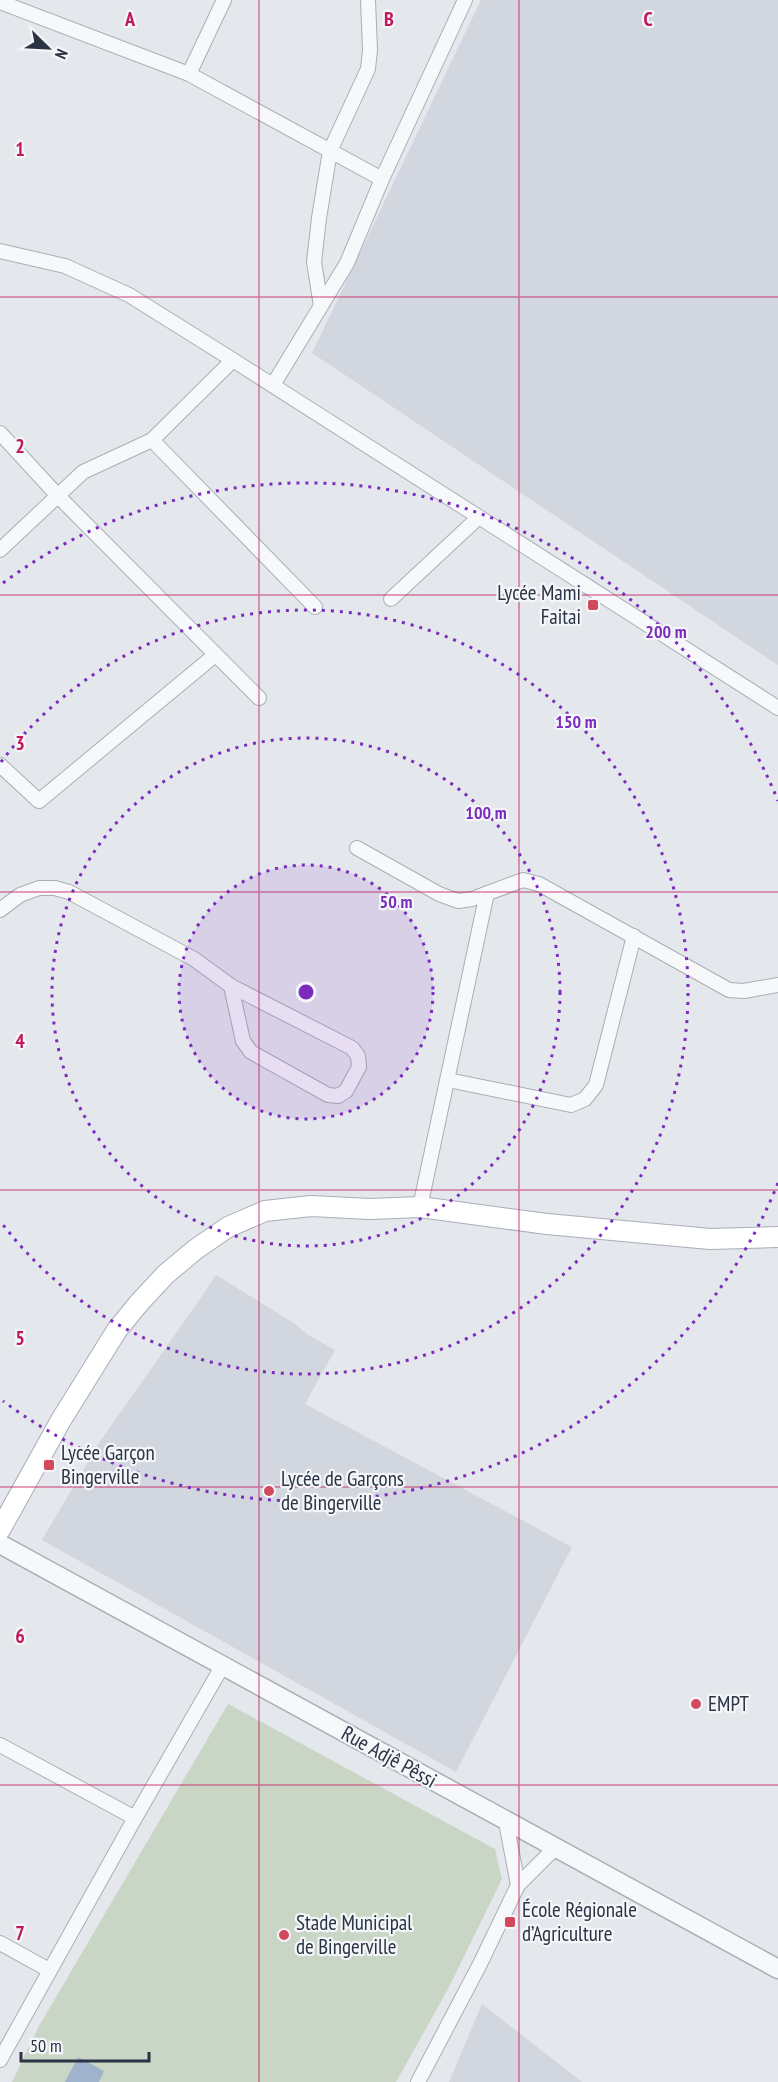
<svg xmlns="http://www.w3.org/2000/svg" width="778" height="2082" viewBox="0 0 778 2082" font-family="'PT Sans Narrow',sans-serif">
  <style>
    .built { fill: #d2d6de }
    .green { fill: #c9d6c5 }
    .water { fill: #9fb4cc }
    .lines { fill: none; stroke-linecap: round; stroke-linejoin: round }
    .minor-casing { stroke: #a9aeb7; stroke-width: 16 }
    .tertiary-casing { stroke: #a9aeb7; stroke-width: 21 }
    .secondary-casing { stroke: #a9aeb7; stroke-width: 22 }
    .minor { stroke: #f7f8fa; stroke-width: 14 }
    .tertiary { stroke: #f7f8fa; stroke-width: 18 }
    .secondary { stroke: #fff; stroke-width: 20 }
    .grid { fill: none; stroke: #c2185b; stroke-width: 1.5; stroke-opacity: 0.55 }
    .ring { fill: none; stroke: #7b2cbf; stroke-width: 3; stroke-dasharray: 3 6 }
    .poi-dot { fill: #d1495b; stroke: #f4f6f9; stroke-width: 2 }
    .labels { text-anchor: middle; stroke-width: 4.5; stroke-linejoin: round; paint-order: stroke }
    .poi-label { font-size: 21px; fill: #2b3445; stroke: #f4f6f9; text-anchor: start }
    .street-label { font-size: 21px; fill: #2b3445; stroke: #f4f6f9 }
    .grid-label { font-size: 20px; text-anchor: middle; font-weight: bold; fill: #c2185b; stroke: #f4f6f9; stroke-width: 4.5; stroke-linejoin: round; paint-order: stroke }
    .centre { fill: #7b2cbf; stroke: #f4f6f9; stroke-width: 3 }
    .ring-label { font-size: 18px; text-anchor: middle; font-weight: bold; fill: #7b2cbf; stroke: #f4f6f9; stroke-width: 4.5; stroke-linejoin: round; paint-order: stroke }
  </style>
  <rect width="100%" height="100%" fill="#e4e7ec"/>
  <!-- built -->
  <path class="built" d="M481,0h297v665l-466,-312z
    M216,1275l79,49 13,11 27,15 -30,54 267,143 -116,225 -414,-232 57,-97 101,-144z
    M482,2004l100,78h-133z"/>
  <!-- green -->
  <path class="green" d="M228,1704l267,145 7,30 -55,112 -51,91h-384l27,-56z"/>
  <!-- water -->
  <path class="water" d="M78,2057l26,14 -5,11h-34z"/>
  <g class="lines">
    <!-- minor casing -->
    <g class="minor-casing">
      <path id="minor" d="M0,2l189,72 193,105
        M189,74l35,-74
        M0,251l65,15 64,29 104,65 545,348
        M321,306l-7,-44 5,-44 11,-67 38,-82 2,-19 -2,-50
        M273,385l74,-122 35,-84 83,-179
        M0,433l58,63 201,202
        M152,440l163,167
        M0,550l83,-78 69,-32 81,-80
        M391,599l88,-82
        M0,765l39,36 176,-146
        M357,848l82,46 19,7 14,-2 51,-19 16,4 190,106 15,1 34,-6
        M0,910l20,-15 19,-7h16l14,4 125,67 37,27 121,62 6,8 1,11 -13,24 -8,5 -10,-1 -77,-43 -8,-11 -12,-55
        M448,1080l123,25 14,-6 11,-14 38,-149
        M420,1207l67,-314
        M0,1745l135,73
        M506,1822l12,63
        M0,1943l49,27
        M0,2060l135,-242 88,-153
        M418,2082l62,-118 38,-79 37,-37"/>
    </g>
    <!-- tertiary casing -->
    <g class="tertiary-casing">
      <path id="tertiary" d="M0,1544l778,425"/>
    </g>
    <!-- secondary casing -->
    <g class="secondary-casing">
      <path id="secondary" d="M0,1530l61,-110 56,-90 22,-27 27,-29 30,-25 32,-22 37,-16 46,-5 59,3 50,-2 127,17 163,15 68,-2"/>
    </g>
    <!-- minor -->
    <use href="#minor" class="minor"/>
    <!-- tertiary -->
    <use href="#tertiary" class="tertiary"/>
    <!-- secondary -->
    <use href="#secondary" class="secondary"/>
  </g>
  <!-- grid -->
  <path class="grid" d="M259,0v2082M519,0v2082M0,297h778M0,595h778M0,892h778M0,1190h778M0,1487h778M0,1785h778"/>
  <!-- distance rings -->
  <circle cx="306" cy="992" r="127" fill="#7b2cbf" fill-opacity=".12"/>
  <g class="ring">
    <circle cx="306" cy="992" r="127"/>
    <circle cx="306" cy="992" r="254"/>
    <path d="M1 762A382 382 0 1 1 1 1222"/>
    <path d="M778 1183A509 509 0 0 1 3 1401M3 583A509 509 0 0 1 778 801"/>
  </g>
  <!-- markers -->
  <g class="poi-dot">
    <rect x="587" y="599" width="12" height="12" rx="3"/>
    <rect x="43" y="1459" width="12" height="12" rx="3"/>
    <circle cx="269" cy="1491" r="6"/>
    <circle cx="696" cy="1704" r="6"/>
    <rect x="504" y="1916" width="12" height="12" rx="3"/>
    <circle cx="284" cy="1935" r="6"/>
  </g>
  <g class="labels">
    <!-- poi labels -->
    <g class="poi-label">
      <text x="581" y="600" text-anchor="end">Lycée Mami<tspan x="581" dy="24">Faitai</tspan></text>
      <text x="61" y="1460">Lycée Garçon<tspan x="61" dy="24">Bingerville</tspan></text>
      <text x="281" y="1486">Lycée de Garçons<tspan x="281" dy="24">de Bingerville</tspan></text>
      <text x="708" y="1711">EMPT</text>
      <text x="522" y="1917">École Régionale<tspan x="522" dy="24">d’Agriculture</tspan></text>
      <text x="296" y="1930">Stade Municipal<tspan x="296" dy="24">de Bingerville</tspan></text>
    </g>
    <!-- street labels -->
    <g class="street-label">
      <text transform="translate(389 1757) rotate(29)" y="7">Rue Adjê Pêssi</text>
    </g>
  </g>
  <g class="grid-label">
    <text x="130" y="26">A</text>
    <text x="389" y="26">B</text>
    <text x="648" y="26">C</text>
    <text x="20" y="156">1</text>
    <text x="20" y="453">2</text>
    <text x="20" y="750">3</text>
    <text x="20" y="1048">4</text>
    <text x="20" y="1345">5</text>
    <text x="20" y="1643">6</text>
    <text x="20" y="1940">7</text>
  </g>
  <circle cx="306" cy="992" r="9" class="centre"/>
  <g class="ring-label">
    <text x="666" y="638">200 m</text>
    <text x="576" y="728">150 m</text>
    <text x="486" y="819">100 m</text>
    <text x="396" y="908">50 m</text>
  </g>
  <!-- north arrow -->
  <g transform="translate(48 48) rotate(114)" stroke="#f4f6f9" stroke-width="4.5" paint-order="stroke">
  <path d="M0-4.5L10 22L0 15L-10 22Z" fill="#2b3445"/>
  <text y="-9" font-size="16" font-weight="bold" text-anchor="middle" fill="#2b3445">N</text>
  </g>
  <!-- scale -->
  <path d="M21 2052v9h128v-9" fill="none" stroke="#2b3445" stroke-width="3"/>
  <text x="30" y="2052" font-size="18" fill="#2b3445" stroke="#f4f6f9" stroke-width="4.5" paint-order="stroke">50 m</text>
</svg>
